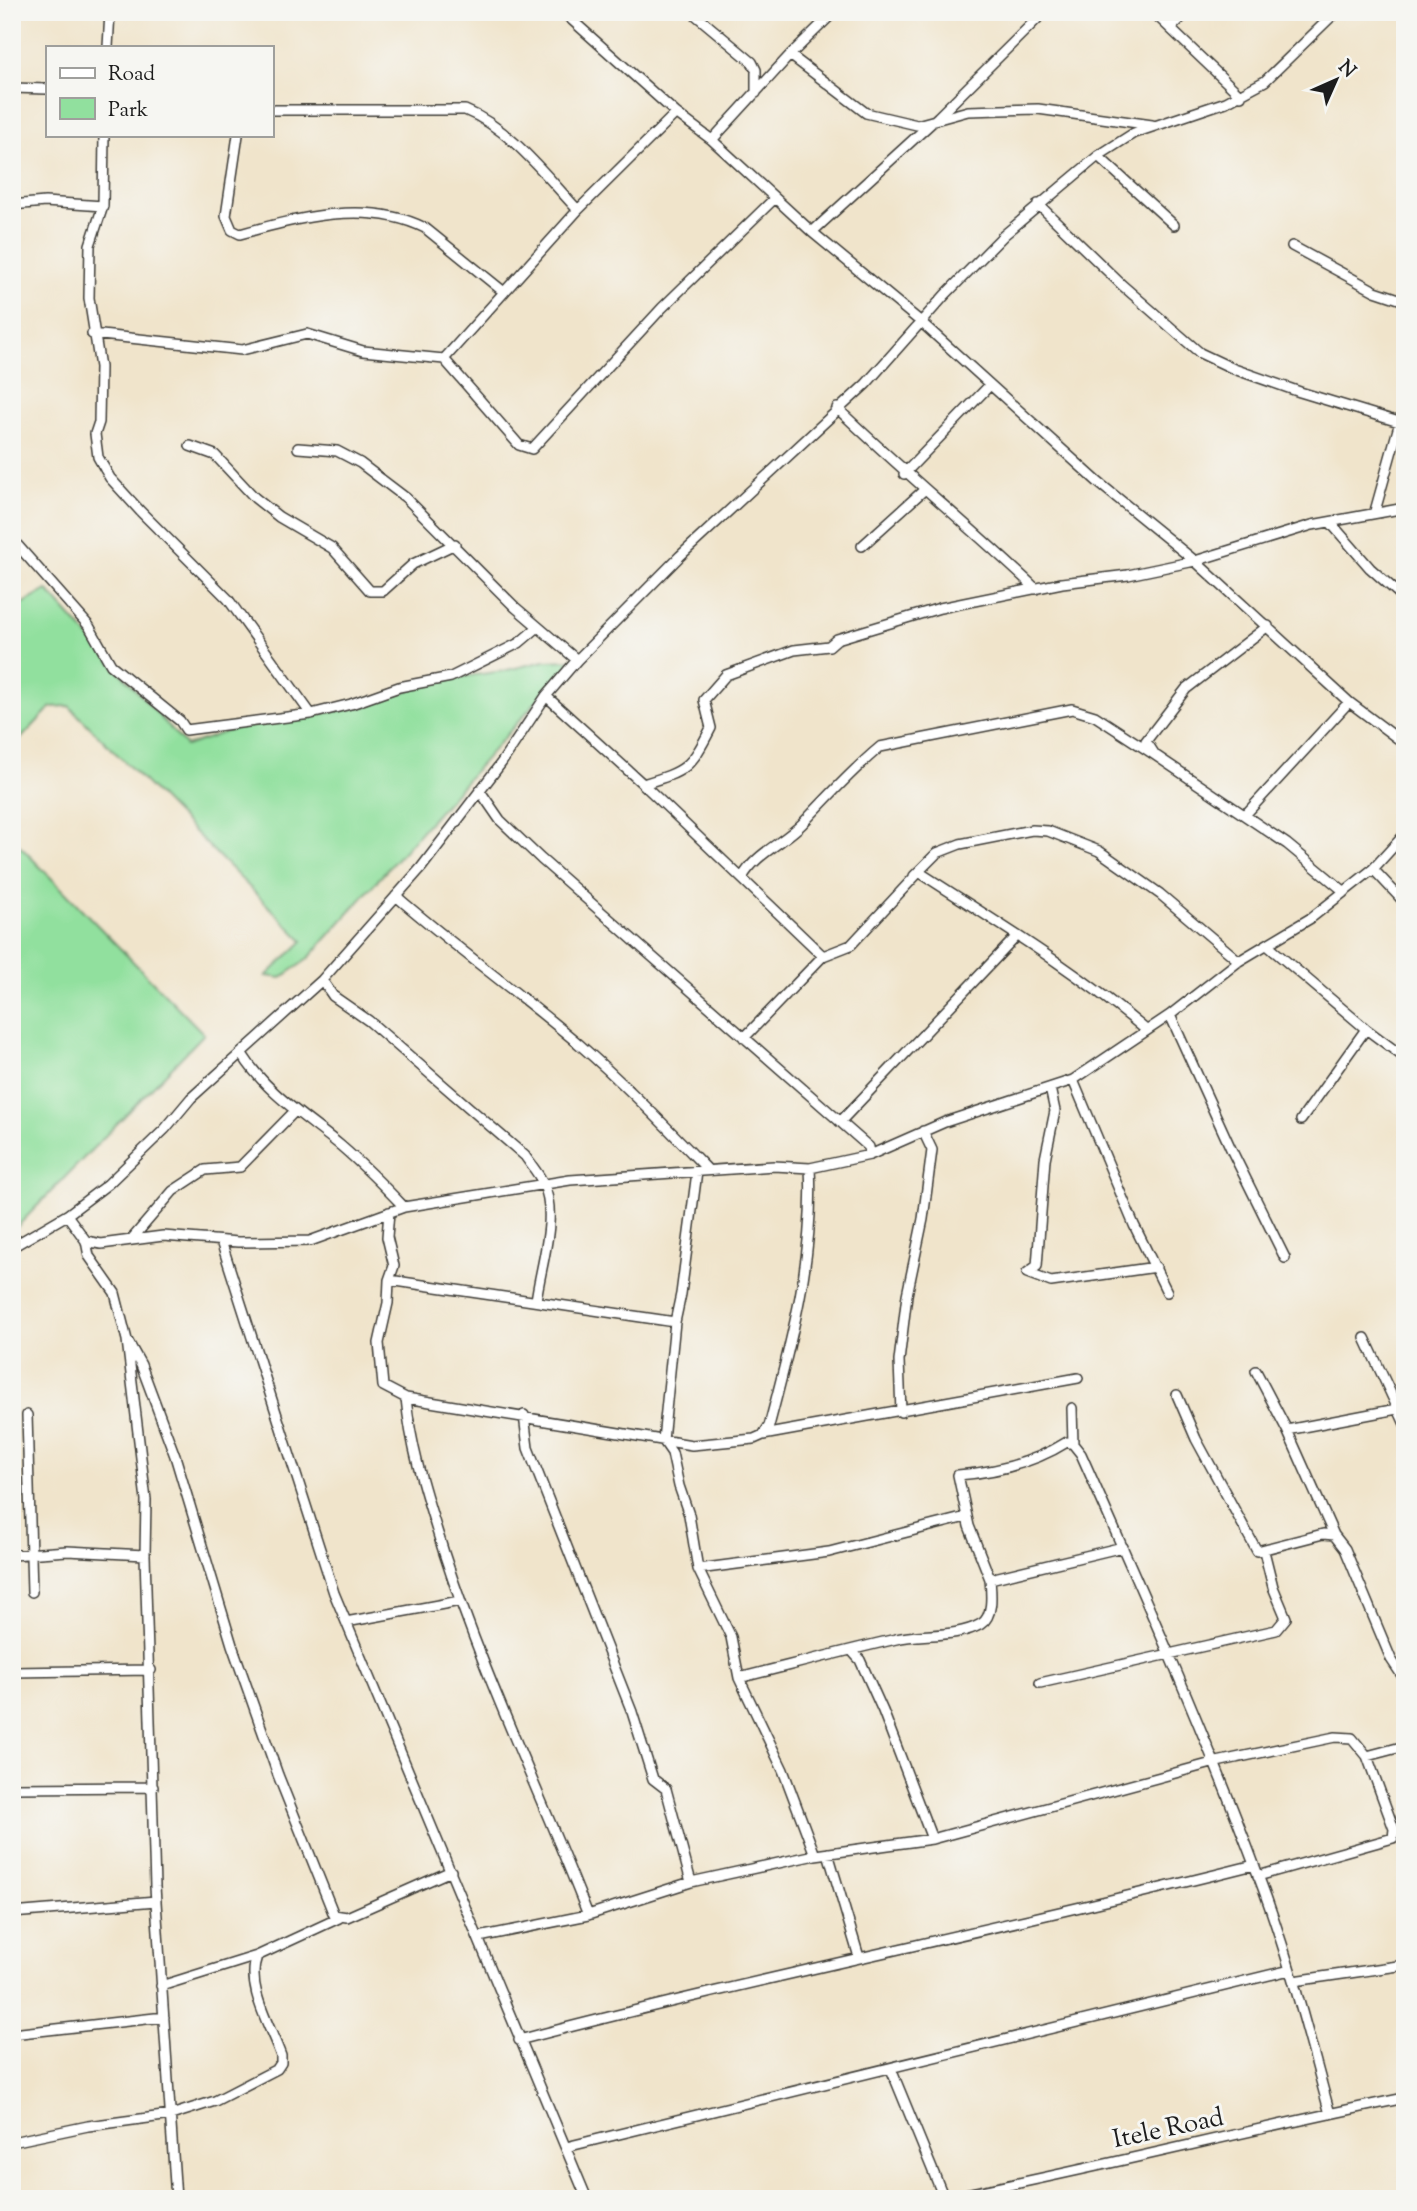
<svg xmlns="http://www.w3.org/2000/svg" width="1417" height="2211" viewBox="0 0 1417 2211" font-family="'Sorts Mill Goudy',serif">
  <style>
    .green { fill: #91e09e; stroke: #567e5d; stroke-width: 2 }
    .lines { fill: none; stroke-linecap: round; stroke-linejoin: round }
    .street-casing { stroke: #3c3a36; stroke-width: 12 }
    .street { stroke: #fff; stroke-width: 9 }
    .labels { text-anchor: middle; stroke-width: 6; stroke-linejoin: round; paint-order: stroke }
    .street-label { font-size: 26px; fill: #1c1c1c; stroke: #f6f6f2 }
  </style>
  <rect width="100%" height="100%" fill="#f6f6f2"/>
  <filter id="ink" filterUnits="userSpaceOnUse"><feTurbulence type="fractalNoise" baseFrequency=".0143" numOctaves="2"/><feDisplacementMap in="SourceGraphic" scale="14" xChannelSelector="R" yChannelSelector="G"/><feConvolveMatrix kernelMatrix="1 2 1 2 8 2 1 2 1" color-interpolation-filters="sRGB"/></filter>
  <filter id="wash" filterUnits="userSpaceOnUse"><feTurbulence type="fractalNoise" baseFrequency=".00686" numOctaves="4" result="noise"/><feDisplacementMap in="SourceGraphic" scale="28" xChannelSelector="R" yChannelSelector="G"/><feGaussianBlur stdDeviation="1.57" result="paint"/><feColorMatrix in="noise" values="0 0 0 0 0 0 0 0 0 0 0 0 0 0 0 0 0 1.4 0 .05"/><feComposite in="paint" operator="in"/></filter>
  <g filter="url(#wash)">
    <rect width="100%" height="100%" fill="#f0e4cb"/>
    <!-- green -->
    <path class="green" d="M47,590l139,156 50,-18 130,-22 66,-25 71,-10 41,-10 29,-1 -265,299 -27,19 -15,-2 37,-35 -234,-235 -18,1 -39,41v-138z
      M12,838l192,196 -192,198z"/>
  </g>
  <g filter="url(#ink)">
    <g class="lines">
      <!-- street casing -->
      <g class="street-casing">
        <path id="street" d="M563,12l113,101 36,27 100,92 109,90 178,161 96,78 154,141 56,42
          M692,12l60,50 4,8v23
          M1153,12l88,84
          M1171,28l16,-16
          M108,47l2,-35
          M790,55l76,58 51,12 51,-14 70,-2 114,16
          M12,88l35,1
          M271,110h194c45,18 80,65 113,100
          M104,135l-1,71 -13,39 -1,53 11,69 -1,55 -4,12 3,23 12,21 31,34 87,87 83,115
          M238,135l-12,81 6,14 8,4c58,-16 127,-35 185,-6l79,64
          M712,140l78,-85 44,-43
          M1098,156l76,69
          M1038,204l84,81 78,68 34,16 66,23 99,30
          M12,205l33,-3 58,4
          M812,232l126,-115 106,-105
          M1292,246l83,45 30,10
          M92,334l150,16 65,-16 56,17 81,8 75,86 13,4 130,-141 113,-110
          M444,359l134,-149 98,-97
          M837,408c65,63 134,119 199,181
          M190,446l25,9 40,43 24,19 53,31 38,43h13l30,-27 42,-20
          M298,448l39,3 23,12 46,35 109,109 62,53
          M904,474l85,-88
          M1375,511l30,-107
          M1330,522l40,46 35,31
          M12,539l77,87 22,39 69,56 6,9 125,-16 40,-10 48,-17 52,-10 68,-34 19,-16
          M862,546l62,-56
          M1268,626l-82,63 -40,52 9,14 132,89 58,48
          M546,696l97,88 180,172
          M643,784c43,-13 47,-15 68,-56l-7,-28 22,-25 68,-25 35,-4 8,-7 103,-31 122,-25 66,-8 67,-14 117,-36 93,-17
          M480,791l20,29 41,39 328,288 1,8
          M1245,815l104,-113
          M1373,869l32,34
          M914,876l23,-23 23,-9 72,-14 16,1 51,20 61,43 79,67
          M742,878c13,-24 41,-35 60,-54 26,-27 49,-53 78,-77l192,-38 23,7 60,39
          M396,896c60,52 124,98 184,149 45,39 86,81 127,124
          M1267,945l99,84 39,29
          M322,980l11,16 36,25 156,135c6,9 14,18 18,27 16,33 -3,84 -7,118
          M1170,1015l61,134 54,109
          M744,1038l79,-82 28,-11 68,-73c77,50 157,98 227,158
          M242,1054c25,40 64,63 99,92 22,19 43,40 63,61
          M1073,1080l61,145 33,67
          M1050,1088l5,23 -10,48 -8,107 -10,7 24,9 105,-15
          M1301,1120l65,-91
          M840,1122l176,-185
          M697,1172l-16,122 -6,28 -12,118 9,13 7,33 10,29 9,54 33,68 8,41 44,92 32,85
          M389,1212l-2,25 7,29 -5,14 -1,23 -9,40 4,43 23,12c5,54 22,103 38,155 40,124 97,241 144,362
          M67,1215l19,26 15,3 62,-8 75,6 72,-1 94,-34 166,-27 204,-14 36,2 60,-13 75,-33 128,-42 97,-65 69,-54 72,-43 62,-49 32,-35
          M131,1240l42,-49 32,-21 35,-3 54,-55
          M86,1241l3,15 26,37 12,47 14,25 34,91 57,189 46,130 56,140 13,2 104,-46
          M221,1241l113,352 253,606
          M12,1247l55,-32 41,-31 57,-55 26,-31 131,-118 99,-112 81,-106 44,-66 31,-36 103,-104 186,-172 79,-89 59,-60 94,-79 36,-23 92,-31 39,-21 71,-69
          M389,1280l286,42
          M1365,1338l40,86
          M127,1340l19,160 -1,55 10,332 21,312
          M1256,1371l31,59 110,-21
          M1177,1395l19,44 61,112 66,-17 11,1 11,14 46,110 14,21
          M406,1398l286,47 62,-6 9,-4 6,-9c22,-83 46,-171 41,-258
          M1072,1408l1,36
          M901,1412l-2,-51 8,-66 16,-76 9,-69 -9,-19
          M27,1415l5,177
          M524,1415l4,33 104,264 21,67 13,10 25,93
          M1287,1430l47,105
          M763,1435l315,-57
          M1123,1547l-133,32 -21,-53 -11,-51c38,-3 76,-12 109,-33l6,2 8,10c62,139 124,279 177,421 30,78 50,159 72,239
          M12,1555l55,-4 78,4
          M698,1569l131,-17 137,-35
          M346,1622l114,-21
          M852,1651l8,9 23,51 49,128
          M12,1672l139,-2
          M739,1678c52,-13 105,-27 157,-39 26,-6 61,-1 85,-15 13,-8 10,-32 9,-45
          M1040,1683l236,-53 10,-12 -13,-31 -9,-36
          M1367,1756l38,-10
          M12,1788l141,-1
          M828,1853l31,104
          M12,1913l144,-12
          M479,1937l109,-22 103,-33 124,-27 117,-16 280,-76 123,-26 17,1 15,18 27,73 -1,9 -135,38
          M1294,1981l111,-16
          M161,1986l96,-30
          M12,2034l152,-17
          M519,2040c244,-64 491,-113 735,-175
          M891,2069l53,129
          M12,2142l76,-16 83,-11 44,-14 62,-32 4,-6v-7c-10,-29 -36,-69 -24,-100l82,-38
          M566,2147l724,-177
          M941,2199c155,-30 309,-70 464,-101"/>
      </g>
      <!-- street -->
      <use href="#street" class="street"/>
    </g>
  </g>
  <g class="labels">
    <!-- street labels -->
    <g class="street-label">
      <text transform="translate(1168 2127) rotate(-12)" y="9">Itele Road</text>
    </g>
  </g>
  <!-- margin -->
  <rect width="1417" height="2211" fill="none" stroke="#f6f6f2" stroke-width="42"/>
  <!-- legend -->
  <rect x="46" y="46" width="228" height="91" fill="#f6f6f2" stroke="#9f9f9c" stroke-width="2"/>
  <rect x="60" y="68" width="35" height="10" fill="#ffffff" stroke="#9f9f9c" stroke-width="2"/>
  <text x="108" y="80" font-size="21" fill="#1c1c1c">Road</text>
  <rect x="60" y="98" width="35" height="21" fill="#91e09e" stroke="#9f9f9c" stroke-width="2"/>
  <text x="108" y="116" font-size="21" fill="#1c1c1c">Park</text>
  <!-- north arrow -->
  <g transform="translate(1336 80) rotate(45)" stroke="#f6f6f2" stroke-width="5" paint-order="stroke">
  <path d="M0-5L12 26L0 18L-12 26Z" fill="#1c1c1c"/>
  <text y="-10" font-size="19" font-weight="bold" text-anchor="middle" fill="#1c1c1c">N</text>
  </g>
</svg>
